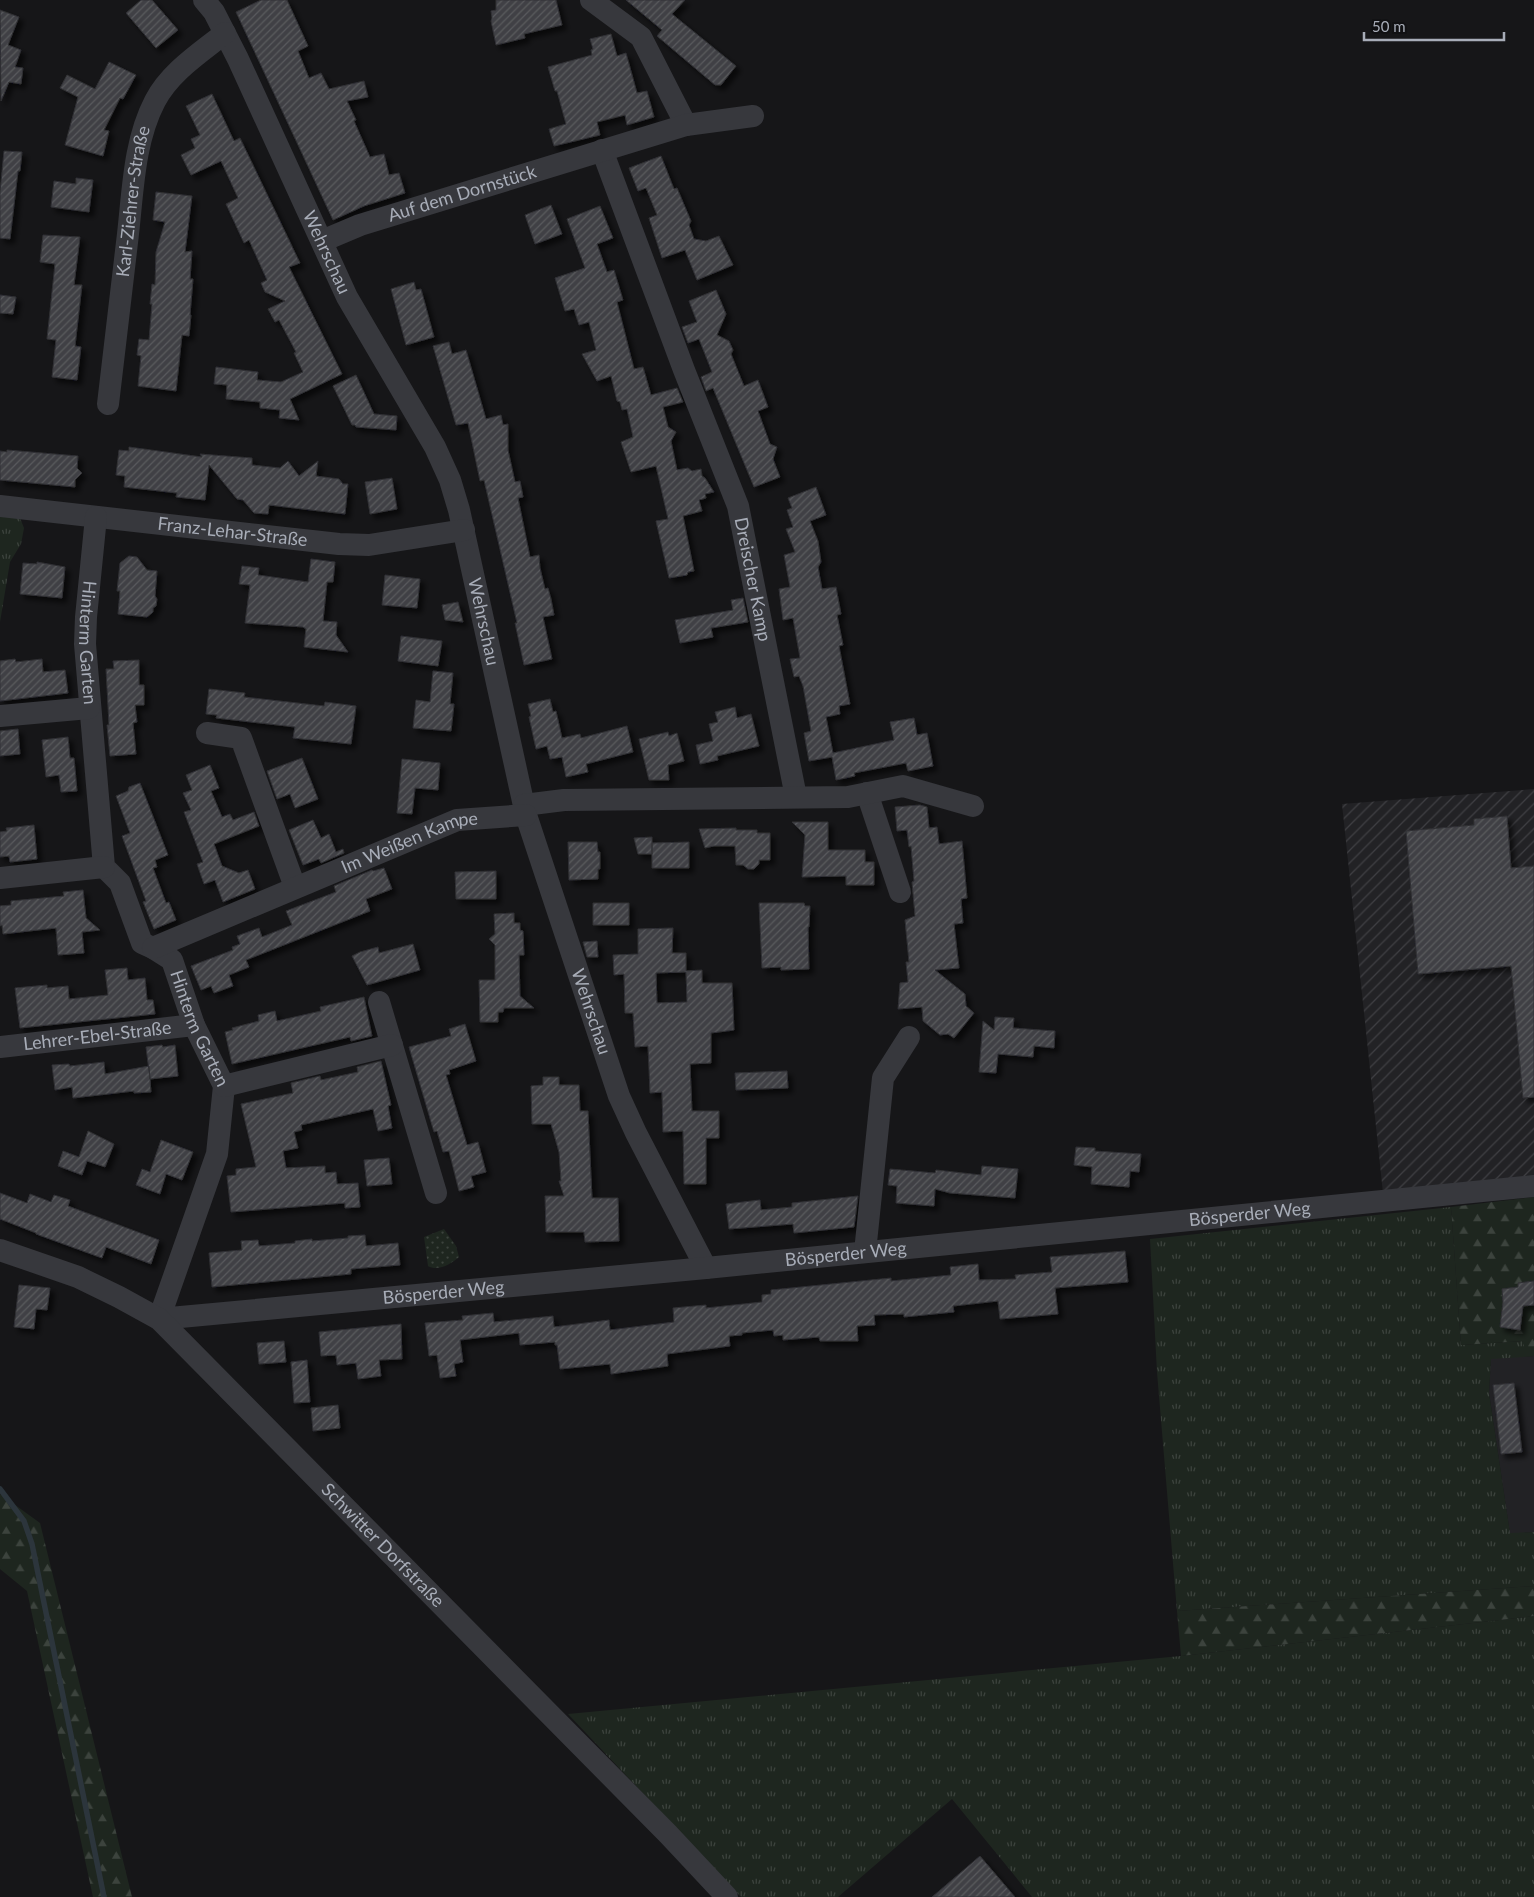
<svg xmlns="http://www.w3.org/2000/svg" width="1534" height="1897" viewBox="0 0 1534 1897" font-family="Lato,sans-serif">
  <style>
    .built { fill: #222225 }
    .industrial { fill: url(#industrial-furrows) }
    .grass { fill: url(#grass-tufts) }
    .forest { fill: url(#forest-firs) }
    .park { fill: url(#park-dots) }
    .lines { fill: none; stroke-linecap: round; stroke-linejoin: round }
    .stream { stroke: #2c353c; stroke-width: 5.5 }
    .building { fill: url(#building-hatch); stroke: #303034; fill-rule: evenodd; filter: url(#shadow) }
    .minor { stroke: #37383d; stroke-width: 22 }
    .labels { text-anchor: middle; stroke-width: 5; stroke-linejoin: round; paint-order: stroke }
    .street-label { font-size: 18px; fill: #a8adb8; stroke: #111113 }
  </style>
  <defs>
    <pattern id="industrial-furrows" width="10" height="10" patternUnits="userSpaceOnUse" patternTransform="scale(1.25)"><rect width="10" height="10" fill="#222225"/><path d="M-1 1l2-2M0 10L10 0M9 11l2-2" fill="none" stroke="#3f3f43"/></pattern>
    <pattern id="grass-tufts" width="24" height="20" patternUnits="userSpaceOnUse" patternTransform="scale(1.25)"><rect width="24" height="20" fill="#1e261f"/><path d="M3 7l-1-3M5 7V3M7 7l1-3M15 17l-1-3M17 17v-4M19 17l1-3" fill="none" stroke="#3c433d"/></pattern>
    <pattern id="forest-firs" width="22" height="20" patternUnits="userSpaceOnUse" patternTransform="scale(1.25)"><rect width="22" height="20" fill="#1e261f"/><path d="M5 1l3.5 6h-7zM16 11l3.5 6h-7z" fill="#3c433d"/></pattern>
    <pattern id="park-dots" width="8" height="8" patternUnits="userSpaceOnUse" patternTransform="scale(1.25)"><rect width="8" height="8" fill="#1e261f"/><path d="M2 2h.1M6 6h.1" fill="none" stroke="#3c433d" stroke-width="1.8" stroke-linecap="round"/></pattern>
    <pattern id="building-hatch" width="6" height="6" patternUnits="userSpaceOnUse" patternTransform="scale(1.25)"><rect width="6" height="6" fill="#404145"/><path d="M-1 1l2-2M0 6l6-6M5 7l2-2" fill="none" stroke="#595a5e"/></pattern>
    <filter id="shadow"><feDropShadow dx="4.5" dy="4.5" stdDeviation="2.5" flood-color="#0009"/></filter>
  </defs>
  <rect width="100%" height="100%" fill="#161618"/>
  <!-- built -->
  <path class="built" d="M1534,1356v176l-24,2 -21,-141 2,-35z"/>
  <!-- industrial -->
  <path class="industrial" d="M1534,789v387l-151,17 -41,-389z"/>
  <!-- grass -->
  <path class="grass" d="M0,515l20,3 4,10 -3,16 -11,18 -10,60z
    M1451,1207l10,138 63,-4v16l-33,2 -2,34 21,140 24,-1v54l-357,25 -20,-239 -7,-133z
    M1534,1616v281h-502l-80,-98 -114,98h-97l-173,-183 613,-58z"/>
  <!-- forest -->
  <path class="forest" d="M1534,1197v159l-10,1v-16l-63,4 -10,-138z
    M0,1494l40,29 92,374h-39l-66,-306 -27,-22z
    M1534,1586v30l-353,40 -4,-45z"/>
  <!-- park -->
  <path class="park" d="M444,1229l12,17 3,11c-8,7 -21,15 -31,9l-4,-29z"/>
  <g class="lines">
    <!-- stream -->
    <path class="stream" d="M0,1489l24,32 8,23 72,353"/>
  </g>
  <!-- building -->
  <path class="building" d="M141,0h11l26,30 -22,18 -30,-35z
    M261,0h26l21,46 -10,5 11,27 12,-5 8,16 35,-8 4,16 -21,4 9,19 -2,1 16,36 14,-3 5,21 10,-2 6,20 -41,13 -31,14 -97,-208z
    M496,0h60l6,25 -38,9 1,4 -29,7 -5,-24 1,-3 -1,-7 5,-1z
    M626,0h59l-13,14 64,52 -15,19h-6l-58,-49 5,-6z
    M0,10l19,7 -11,28 13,5 -6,17 8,1 -2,16 -12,-2 -8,19z
    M611,34l6,22 9,-3 11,40 10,-2 7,26 -27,8 -2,-10 -28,7 3,13 -46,11 -5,-17 17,-5 -9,-33h-2l-7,-24 44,-12 -1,-5 2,-1 -3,-10z
    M109,62l27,13 -13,24 -3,-1 -16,32 5,1 -6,25 -38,-11 13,-48 -18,-9 7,-13 28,14z
    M212,94l22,47 6,-3 60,125 -11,4 53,107 -52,25 9,21 -20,-2 1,-8 -20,-2v-6l-34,-3 1,-14 -13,-1 2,-17 42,5 -1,8 24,2 22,-10 -9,-19 2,-1 -17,-32 -4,2 -7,-13 17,-8 -20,-9 -4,-9 6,-3 -18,-40 -5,3 -18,-39 12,-6 -17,-37 -30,14 -10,-20 14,-7 -4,-9 9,-4 -14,-29z
    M4,151l18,1 -2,19h-2l-8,68 -10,-1v-46z
    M661,156l13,33 3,-1 14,33 -2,4 5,14 12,2 13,-5 14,29 -36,15 -12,-30 -23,8 -13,-40 8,-3 -11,-27 -8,3 -9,-23z
    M76,178l17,2 -4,32 -38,-5 3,-26 22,3z
    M156,192l36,4 -7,56 7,-1 -2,28h3l-3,36h1l-2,21 -7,-1 -6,56 -38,-5 3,-30 -4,-1 2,-16 10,1 3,-36h-2l2,-20 3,1 1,-33 9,-30 -12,-2z
    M551,205l11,29 -27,10 -10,-29z
    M600,206l13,32 -16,6 10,28 7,-2 9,30 -6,2 17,67 9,-2 8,28 26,-7 6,14 -20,5 5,20 8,5 -5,9 6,29 11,-2 4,3 9,-2 1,7 3,2 9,14 -9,2 1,4 -7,2 3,11 -19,5 11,55 -6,1 -1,3 -18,3 -13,-57 12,-2 -12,-53 -25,6 -10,-30 12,-5 -6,-28 -5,1 -2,-8 -3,-1 -6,-25 -14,5 -15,-27 14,-4 -7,-28 -10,3 -5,-16 -9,2 -10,-33 30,-10 -18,-49z
    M43,235l37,2 -6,48h8l-7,61 6,1 -4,33 -25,-3 4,-37 -9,-1 8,-75 -15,-2z
    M414,282l2,8 5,-1 13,48 -28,8 -15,-56z
    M716,290l10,24 -9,21 12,6 4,9 -2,4 13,32 14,-6 10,27 -10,4 12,33 7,3 -4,12 7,18 -26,10 -41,-99 -7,3 -5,-14 11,-5 -13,-33 -11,4 -6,-16 15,-5 -8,-21z
    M0,295l16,2 -3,17 -13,-1z
    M449,342l3,12 14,-4 20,69 15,-4 2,10 5,-1v26l7,32 5,-1 3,16 -5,1 12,59 9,-2 1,13 5,21 3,-1 3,11 3,16 -11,2 9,42 -28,6 -9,-42h2l-33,-143 -4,1 -12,-58 -12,2 -23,-79z
    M356,375l18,39 23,2 -1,14 -40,-3 -1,-2h-3l-19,-39z
    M129,447l73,10 -2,-3 52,4v7l28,3 8,-7 11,15 19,-15 -2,15 23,3 4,5h5l-3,30 -76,-9 -1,9 -14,-1 -11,-13 -6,-1 -28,-34 -4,35 -29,-3 1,-4 -53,-6 1,-11 -9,-1 3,-25 10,1z
    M7,450l71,6 -1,12 5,5 -7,7v7l-75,-7v-29l7,1z
    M392,478l5,31 -27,5 -5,-32z
    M816,487l10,28 -16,6 8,20 3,21 -3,5 4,22 14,-2 5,27 -4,1 6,30 -4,1 11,58 -11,2 1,8 -14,3 7,36 61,-13 -4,-18 24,-4 3,17 10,-2 6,33 -25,5 -2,-8 -52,10 1,3 -19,4 -4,-23 -23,4 -5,-28 7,-2 -8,-45 -4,-10 -5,1 -4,-18 10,-1 -7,-40 -10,2 -4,-31 11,-2 -6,-32 11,-3 -9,-23 7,-2 -6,-17 5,-2 -4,-10z
    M129,556l8,1 10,13 10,1 -2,25 2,3 -1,7 -3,2v4l-6,5 -29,-3 2,-23h-3l3,-28z
    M311,559l24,3 -2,20h-6l-4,39 14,1 -1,13 12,17 -44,-5 2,-18 -3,-2 -58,-4 5,-38 -11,-1 3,-18 17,2 -1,7 50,7z
    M37,562l28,5 -3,31 -42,-4 3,-31 14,1z
    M385,575l35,4 -3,29 -35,-3z
    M743,598l5,24 -37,6 2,9 -33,6 -5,-23 58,-10 -2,-10z
    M458,602l5,20 -18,-2 -3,-15z
    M401,636l41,5 -4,25 -40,-5z
    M15,659l1,3 26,-3 1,13 22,-2 3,23 -68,8v-40z
    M139,660v25h5v20h-9l2,17 -4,1 3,31 -26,2 -3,-31h2l-3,-56h8l-1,-8z
    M433,671l20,2 -3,31h4l-3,27 -38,-3 3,-28 14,2z
    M209,689l36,4 -1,4 80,9 1,-4 31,4 -5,38 -58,-6 2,-11 -79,-9 1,-3 -11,-1z
    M550,699l3,13 3,-1 6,27 18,-4 1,4 46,-12 6,26 -47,12 2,8 -22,5 -4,-20 -12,2 -3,-13 -11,3 -7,-32 2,-1 -3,-12z
    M735,707l2,11 14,-4 8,32 -42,10 1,4 -18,4 -4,-19 17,-4 -4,-17 9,-2 -3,-10z
    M18,729l2,25 -20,2v-25z
    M668,732l1,4 8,-3 7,28 -16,4 1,15h-20l-10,-41z
    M68,737l2,21h4l3,33 -16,1 -2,-17 -13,2 -4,-37z
    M302,758l16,41 -23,9 -5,-14 -13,5 -10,-28z
    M402,759l38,4 -2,27 -23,-2 -3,26 -15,-1z
    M210,765l9,23 -8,3 11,26 8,-3 3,6 21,-8 5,14 -45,18 8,22 17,7 9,-3 7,19 -32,13 -8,-22 -11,4 -7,-20 6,-2 -19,-50 7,-2 -8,-17 9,-3 -6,-15z
    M140,783l28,72 -13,5 2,7 -4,1 13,35 3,-1 7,18 -22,9 -11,-27 3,-1 -24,-65 8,-3 -14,-37 12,-5 1,-4z
    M920,805l7,2 2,21 8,-1 2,17 23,-3 5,57 -6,1 2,24 -9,1 5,44 -24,2 30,24 1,12 8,7 -20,25 -6,-4 -8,1 -17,-14 -1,-14 -24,2 2,-26 8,-1 -2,-20h3l-4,-42 10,-4 -3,-34 2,-1 -3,-35 -2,1 -2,-17 -10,1 -2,-24z
    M1507,816l4,52 23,-2v231l-11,1 -12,-132 -93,8 -12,-143 68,-6v-6z
    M313,820l8,18 8,-4 7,18 7,-3 1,4 -23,10 -2,-4 -16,6 -14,-35z
    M792,822h36v28h37v12h9v23h-28v-9l-44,1 3,-42z
    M34,825l3,34 -27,3 -1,-6 -9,1v-25l7,-1 -1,-3z
    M736,828v2h21v3h13v27h-11v4l-5,5h-6l-5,-4h-7l-1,-19h-21l-9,2 -6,-19z
    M652,837v17h-14l-4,-16z
    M568,842h29l1,10h2v17h-2v10l-29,1z
    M689,842v26h-37v-25z
    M384,868l8,21 -26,10 4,12 -124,49 3,7 -20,8 4,11 -19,7 -3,-7 -10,4 -10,-24 42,-16 -1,-3 8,-3 -3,-8 22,-8 3,9 30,-12 -6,-14 50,-19 -2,-6 38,-16 1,1z
    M496,871v28h-40l-1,-27z
    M83,890l3,28 14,12 -18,2 2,21 -26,2 -2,-27 -53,6 -1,-9 -2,1v-20l11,-1v-4l53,-5 -1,-4z
    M593,903h36v22h-36z
    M759,903h45l1,3h5l-1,21h-1l1,42 -28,1v-3l-19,1z
    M514,913v10h6v7l3,1 1,24h-5l1,41 14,12h-30l-1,4h-5v10h-18l-1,-42h16v-35l-6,-6 6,-5 -1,-20z
    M673,928l-1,25h14v18l16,-1v13h30l2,47 -23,3v30l-21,1 2,47h27v27h-13v46h-22l-1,-53 -20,1 -1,-40 -12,1 -2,-47 -13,1 -2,-34h-8l-1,-39 -10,1 -1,-20 25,-1v-25zM686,972l1,30 -30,1 -1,-30z
    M597,941l1,16h-11l-4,-15z
    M413,944l7,26 -53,15 -15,-29 8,-4 18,-5 1,6z
    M127,968l1,12 17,-2 2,22h6l2,14 -135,14 -5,-40 32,-3v3l21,-2 1,13 39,-4 -3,-25z
    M364,997l8,39 -21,5 -1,-4 -118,27 -7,-32 8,-2 -1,-2 27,-7 -1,-6 17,-4 2,10 44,-10 -1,-4z
    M995,1017l19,1 -1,10 42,3 -1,17 -20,-2 -1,11 -35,-3 -2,19 -17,-1 4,-51 11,9z
    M465,1024l11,37 -27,9 1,4 -4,1 21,70 11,-3 8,30 -15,4 3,11 -15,4 -10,-40 -6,1 -6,-21 -3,1 -25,-85 42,-11 -2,-7z
    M162,1045l1,2 12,-2 3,31 -28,3 -4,-32z
    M381,1061l10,44 -3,1 4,22 -14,3 -5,-22 -72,16 1,5 -8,2 4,16 -15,3 3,17 39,-2v7l11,-1 1,12 21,-1 2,24 -15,1v-5l-114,9 -4,-36 9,-1v-6l20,-2 -15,-63 52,-11 -2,-10 29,-7 1,4 37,-8 -1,-5z
    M104,1062l1,12 44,-8 2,26 -17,1v-2l-61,7 -1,-11 -17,3 -3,-25 17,-1 1,2z
    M787,1071l1,17 -52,2 -1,-17z
    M543,1077h16v8h20l1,26h8l4,87h26l1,43 -34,1 -1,-10h-38l-1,-36h19l-5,-15h2l-2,-29 -8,-28h-19l-1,-38 12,-1z
    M88,1131l26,13 -9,23 -18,-6 -5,14 -24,-9 5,-15 16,6z
    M161,1140l32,12 -11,28 -16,-6 -6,20 -24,-9 6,-16 8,3z
    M1076,1147l19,1v3l46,3 -2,18 -9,-1 -1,16 -38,-3 1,-17 -18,-2z
    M389,1158l3,26 -25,2 -3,-26z
    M982,1166l36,3 -3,29 -65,-5 -15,-4 -1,17 -38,-3 1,-17 -9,-1 2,-16 45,4 1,-3 45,5z
    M0,1193l27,10 3,-9 21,8 3,-7 16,5 -2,6 91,34 -8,24 -45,-17 -4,11 -66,-24v-1l-36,-14z
    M858,1196l-4,31 -60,6 -1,-9 -64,5 -3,-25 34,-4 1,10 31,-3v-4z
    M365,1235l1,11 32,-3 2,22 -49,4v5l-139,13 -3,-34 33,-3 -1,-9 17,-1 1,6 36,-3v-2l17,-2v2l36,-3v-2z
    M1125,1251l3,31 -73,6 3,26 -58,5 -2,-18 -45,5 1,6 -50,5v-3l-30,1 1,10 -18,1 1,15h-38l-1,-4 -36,3v-5l-9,1 -1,-6 -31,3v2l-13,1 1,10 -63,8 1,12 -57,8 -1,-10 -50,5 -3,-24h-2v-3l-35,3 -1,-12 -59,7 3,22 -9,2 2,12 -16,2 -3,-23 -8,1 -4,-33 38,-3 -1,-4 31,-3 1,9 59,-6 1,11 55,-7 1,10 64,-8 -1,-14 33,-3v3l56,-6v-7l9,-1v-4l120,-12v3l60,-6 -1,-8 28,-3 1,16 37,-1 -1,-4 37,-3 -2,-15z
    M1534,1281v24l-11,1 -3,24 -20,-3 3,-25 -1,-13 16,-2v-4z
    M19,1285l31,3 -3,22 -11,-1 -2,20 -20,-2z
    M401,1324l1,35 -23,1 2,16 -23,3 -2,-16 -19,2 -1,-10 -15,1 -2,-24z
    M284,1341l2,21 -27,2 -2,-21z
    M307,1360l3,42 -16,1 -3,-41z
    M1514,1383l8,69 -21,2 -8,-69z
    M338,1405l2,23 -27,3 -2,-23z
    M980,1856l35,41h-83z"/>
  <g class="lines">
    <!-- minor -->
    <g class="minor">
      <path id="s1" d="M204,0l10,12 24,47 109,238 88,150 15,33 9,30 67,305 93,281 17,37 70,135"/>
      <path d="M591,0l50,37 45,88"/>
      <path id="s2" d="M602,150l82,220 54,136 58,291"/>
      <path id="s3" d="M322,241l38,-16 326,-100 67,-9"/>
      <path id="s4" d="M108,404c7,-57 13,-114 20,-170 5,-44 6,-93 27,-133 15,-29 45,-48 70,-68"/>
      <path id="s5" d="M0,506l339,38 30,1 95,-15"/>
      <path id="s6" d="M96,517l-10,100 -1,27 19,223 16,16 22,60 11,5 19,12 22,65 30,61 -7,68 -58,165 547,-51 828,-82"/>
      <path d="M0,716l89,-8"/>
      <path d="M207,733l34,5 54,149"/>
      <path d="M867,793l33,99"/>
      <path d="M524,805l40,-5 284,-3 55,-11 70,20"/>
      <path d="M0,878l104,-11"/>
      <path id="s7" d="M153,948l304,-128 69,-5"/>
      <path d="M379,1002l57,191"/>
      <path id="s8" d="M0,1047l194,-22"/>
      <path d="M224,1086l168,-41"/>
      <path id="s9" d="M0,1250l78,27 41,20 40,22 509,515 59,63"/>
      <path d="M865,1252l18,-174 26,-41"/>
    </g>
  </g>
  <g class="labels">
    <!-- street labels -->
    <g class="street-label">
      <text dy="6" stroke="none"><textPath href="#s3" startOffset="148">Auf dem Dornstück</textPath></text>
      <text dy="6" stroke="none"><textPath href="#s4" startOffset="204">Karl-Ziehrer-Straße</textPath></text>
      <text dy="6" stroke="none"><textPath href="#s1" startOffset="281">Wehrschau</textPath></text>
      <text dy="6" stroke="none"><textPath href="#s5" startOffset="234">Franz-Lehar-Straße</textPath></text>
      <text dy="6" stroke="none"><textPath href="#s2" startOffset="456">Dreischer Kamp</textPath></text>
      <text dy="6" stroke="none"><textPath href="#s1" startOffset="686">Wehrschau</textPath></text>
      <text dy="6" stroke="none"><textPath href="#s6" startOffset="126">Hinterm Garten</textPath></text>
      <text dy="6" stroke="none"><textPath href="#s7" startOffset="278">Im Weißen Kampe</textPath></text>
      <text dy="6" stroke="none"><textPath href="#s1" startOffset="1091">Wehrschau</textPath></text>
      <text dy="6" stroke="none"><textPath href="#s6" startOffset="546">Hinterm Garten</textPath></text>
      <text dy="6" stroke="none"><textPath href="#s8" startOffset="98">Lehrer-Ebel-Straße</textPath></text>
      <text dy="6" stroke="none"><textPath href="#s6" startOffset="1948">Bösperder Weg</textPath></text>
      <text dy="6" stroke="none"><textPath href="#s6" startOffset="1542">Bösperder Weg</textPath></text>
      <text dy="6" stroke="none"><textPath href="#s6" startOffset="1138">Bösperder Weg</textPath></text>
      <text dy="6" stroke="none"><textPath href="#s9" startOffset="492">Schwitter Dorfstraße</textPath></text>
    </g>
  </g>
  <!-- scale -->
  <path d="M1364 32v8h140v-8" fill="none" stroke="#a8adb8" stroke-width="2.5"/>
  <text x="1372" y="32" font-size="15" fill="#a8adb8" stroke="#111113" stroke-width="4" paint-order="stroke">50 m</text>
</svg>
